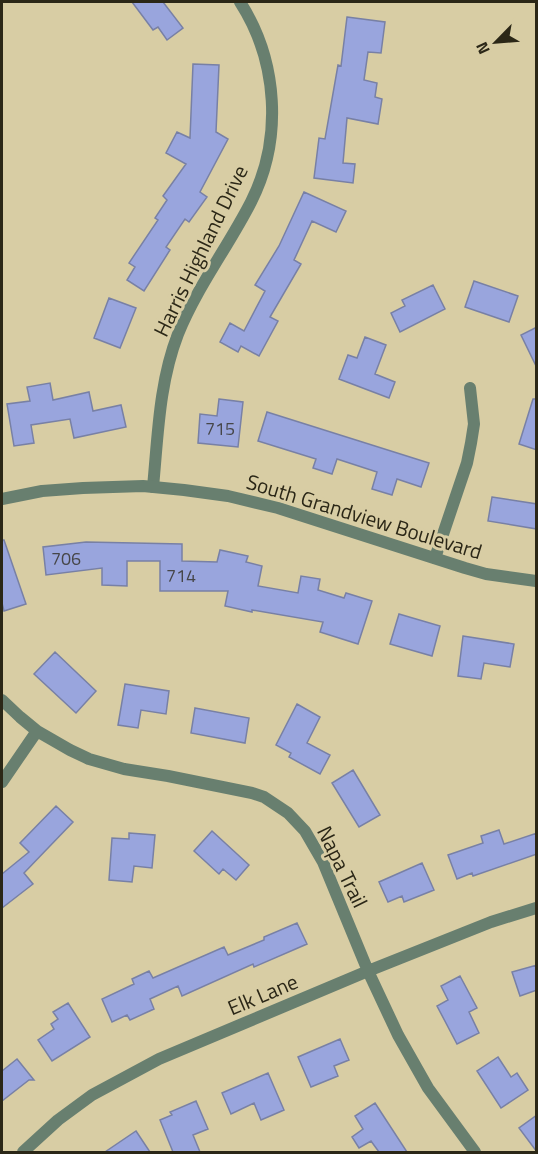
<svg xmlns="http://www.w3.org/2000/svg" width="538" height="1154" viewBox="0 0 538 1154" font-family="'Titillium Web',sans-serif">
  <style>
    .building { fill: #99a5dd; stroke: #7880a5; stroke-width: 1.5 }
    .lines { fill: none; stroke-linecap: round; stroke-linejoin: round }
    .minor { stroke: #687f6f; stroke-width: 12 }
    .tertiary { stroke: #687f6f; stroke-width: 12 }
    .labels { text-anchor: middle; stroke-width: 6; stroke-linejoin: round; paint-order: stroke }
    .number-label { font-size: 18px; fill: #464648 }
    .street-label { font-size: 21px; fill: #2b2717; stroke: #d8cda4 }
  </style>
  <rect width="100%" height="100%" fill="#d8cda4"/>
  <!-- building -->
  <path class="building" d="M132,2h31l20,26 -16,12 -9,-13 -5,3z
    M347,17l38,5 -4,31 -13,-1 -4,28 13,3 -2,14 7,2 -4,25 -31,-6 -4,45 12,1 -2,19 -39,-5 5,-40 6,1 13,-74 3,1z
    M193,64l26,1 -3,67 12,7 -28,53 7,5 -18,25 -4,-3 -19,28 4,3 -26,41 -17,-11 8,-13 -6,-4 29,-43 -3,-2 12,-18 -4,-4 23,-32 -20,-11 11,-21 13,6z
    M304,192l42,19 -10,21 -24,-11 -18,39 7,4 -31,53 8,4 -19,35 -18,-10 -3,6 -18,-10 10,-19 14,8 21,-40 -10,-6 24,-39z
    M474,281l44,15 -9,26 -44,-15z
    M433,285l12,24 -45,23 -9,-19 14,-7 -3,-6z
    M109,298l27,10 -16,40 -26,-10z
    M537,327v41l-16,-33z
    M365,337l21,8 -11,29 20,8 -6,16 -50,-19 9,-24 9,3z
    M50,383l3,17 36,-8 4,19 28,-6 5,22 -52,11 -4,-19 -39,6 3,18 -20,3 -7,-42 23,-3 -3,-14z
    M219,399l24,3 -5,45 -40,-4 2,-29 17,2z
    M533,399h4v51l-18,-6z
    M267,412l162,51 -8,24 -24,-8 -5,16 -20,-6 5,-17 -40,-13 -5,15 -19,-6 3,-9 -58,-18z
    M492,497l45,7v25l-49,-8z
    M2,540h2l22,64 -22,7 -2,-8z
    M86,542l96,2v17l35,1 3,-12 28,6 -2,6 16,4 -4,20 40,7 3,-17 19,3 -2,11 26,8 2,-5 26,8 -14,43 -38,-12 3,-10 -71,-12v2l-27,-6 3,-15h-68v-30h-33v25l-25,-1v-17l-56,7 -3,-28z
    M399,614l41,12 -8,30 -42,-12z
    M463,636l51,8 -4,23 -26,-4 -3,16 -23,-3z
    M55,652l41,39 -20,22 -42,-39z
    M125,684l44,7 -3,23 -25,-4 -3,18 -20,-3z
    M297,704l23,13 -13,26 23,12 -10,19 -31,-17 2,-4 -15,-8z
    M195,708l54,10 -4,25 -54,-10z
    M353,770l27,45 -21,12 -27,-44z
    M56,806l17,16 -49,51 9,11 -31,24v-34l27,-22 -9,-9z
    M499,830l5,14 33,-11v21l-64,22 -1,-3 -15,6 -9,-24 35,-12 -2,-7z
    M212,831l37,34 -13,15 -13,-11 -4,5 -25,-23z
    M129,833l26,2 -3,33 -18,-2 -2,16 -23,-2 3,-42 17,1z
    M422,863l12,27 -30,12 -2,-6 -14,6 -9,-20z
    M297,923l10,21 -53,23 -1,-3 -71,32 -4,-10 -28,13 4,10 -24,11 -3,-5 -15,7 -10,-23 32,-15 -2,-5 17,-8 4,7 71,-31 4,8 36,-15v-3z
    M537,965v25l-17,6 -8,-24z
    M460,976l17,32 -8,4 10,21 -22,11 -20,-38 11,-6 -7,-14z
    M68,1003l22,34 -38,24 -14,-21 16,-11 -3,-5 7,-5 -5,-7z
    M340,1039l9,21 -15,6 4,10 -27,11 -13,-30z
    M498,1057l13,20 6,-4 11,17 -27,18 -24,-37z
    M17,1059l17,21h-5l-27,21v-30z
    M268,1073l16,37 -23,10 -7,-17 -23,11 -9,-21z
    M196,1101l12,28 -15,6 7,17h-27l-13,-32 12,-5 -2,-3z
    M375,1103l32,49h-28l-8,-11 -12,7 -7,-11 11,-8 -8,-13z
    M537,1115v37l-18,-24z
    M136,1131l14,21h-45z"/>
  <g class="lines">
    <!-- minor -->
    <path class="minor" d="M153,487c5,-52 6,-104 25,-153 19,-47 50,-87 73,-132 32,-63 27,-141 -11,-200
      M435,558l32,-95 4,-20 3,-19 -4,-36
      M2,700l18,17 17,14 33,19 19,9 35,10 44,7 84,17 12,4 24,16 17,18 18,31 45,109 30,64 30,53 47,64
      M2,782l35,-51
      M23,1152l35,-32 34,-25 67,-36 209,-88 123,-49 45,-14"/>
    <!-- tertiary -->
    <path class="tertiary" d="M2,499l40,-8 41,-3 60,-2 41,4 44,6 50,12 187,60 21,6 50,7"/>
  </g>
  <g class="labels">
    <!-- number labels -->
    <g class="number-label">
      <text x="220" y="435">715</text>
      <text x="66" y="565">706</text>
      <text x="181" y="582">714</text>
    </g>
    <!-- street labels -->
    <g class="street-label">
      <text transform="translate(201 251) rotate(-64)" y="7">Harris Highland Drive</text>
      <text transform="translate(364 517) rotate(17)" y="7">South Grandview Boulevard</text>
      <text transform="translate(342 867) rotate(64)" y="7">Napa Trail</text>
      <text transform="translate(263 995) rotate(-23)" y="7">Elk Lane</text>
    </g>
  </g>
  <!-- border -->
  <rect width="538" height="1154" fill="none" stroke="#2b2717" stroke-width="6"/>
  <!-- north arrow -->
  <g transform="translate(496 42) rotate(245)" stroke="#d8cda4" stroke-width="4.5" paint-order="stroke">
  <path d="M0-4.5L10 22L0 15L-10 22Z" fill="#2b2717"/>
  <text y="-9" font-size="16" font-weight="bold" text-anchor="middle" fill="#2b2717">N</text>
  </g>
</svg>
